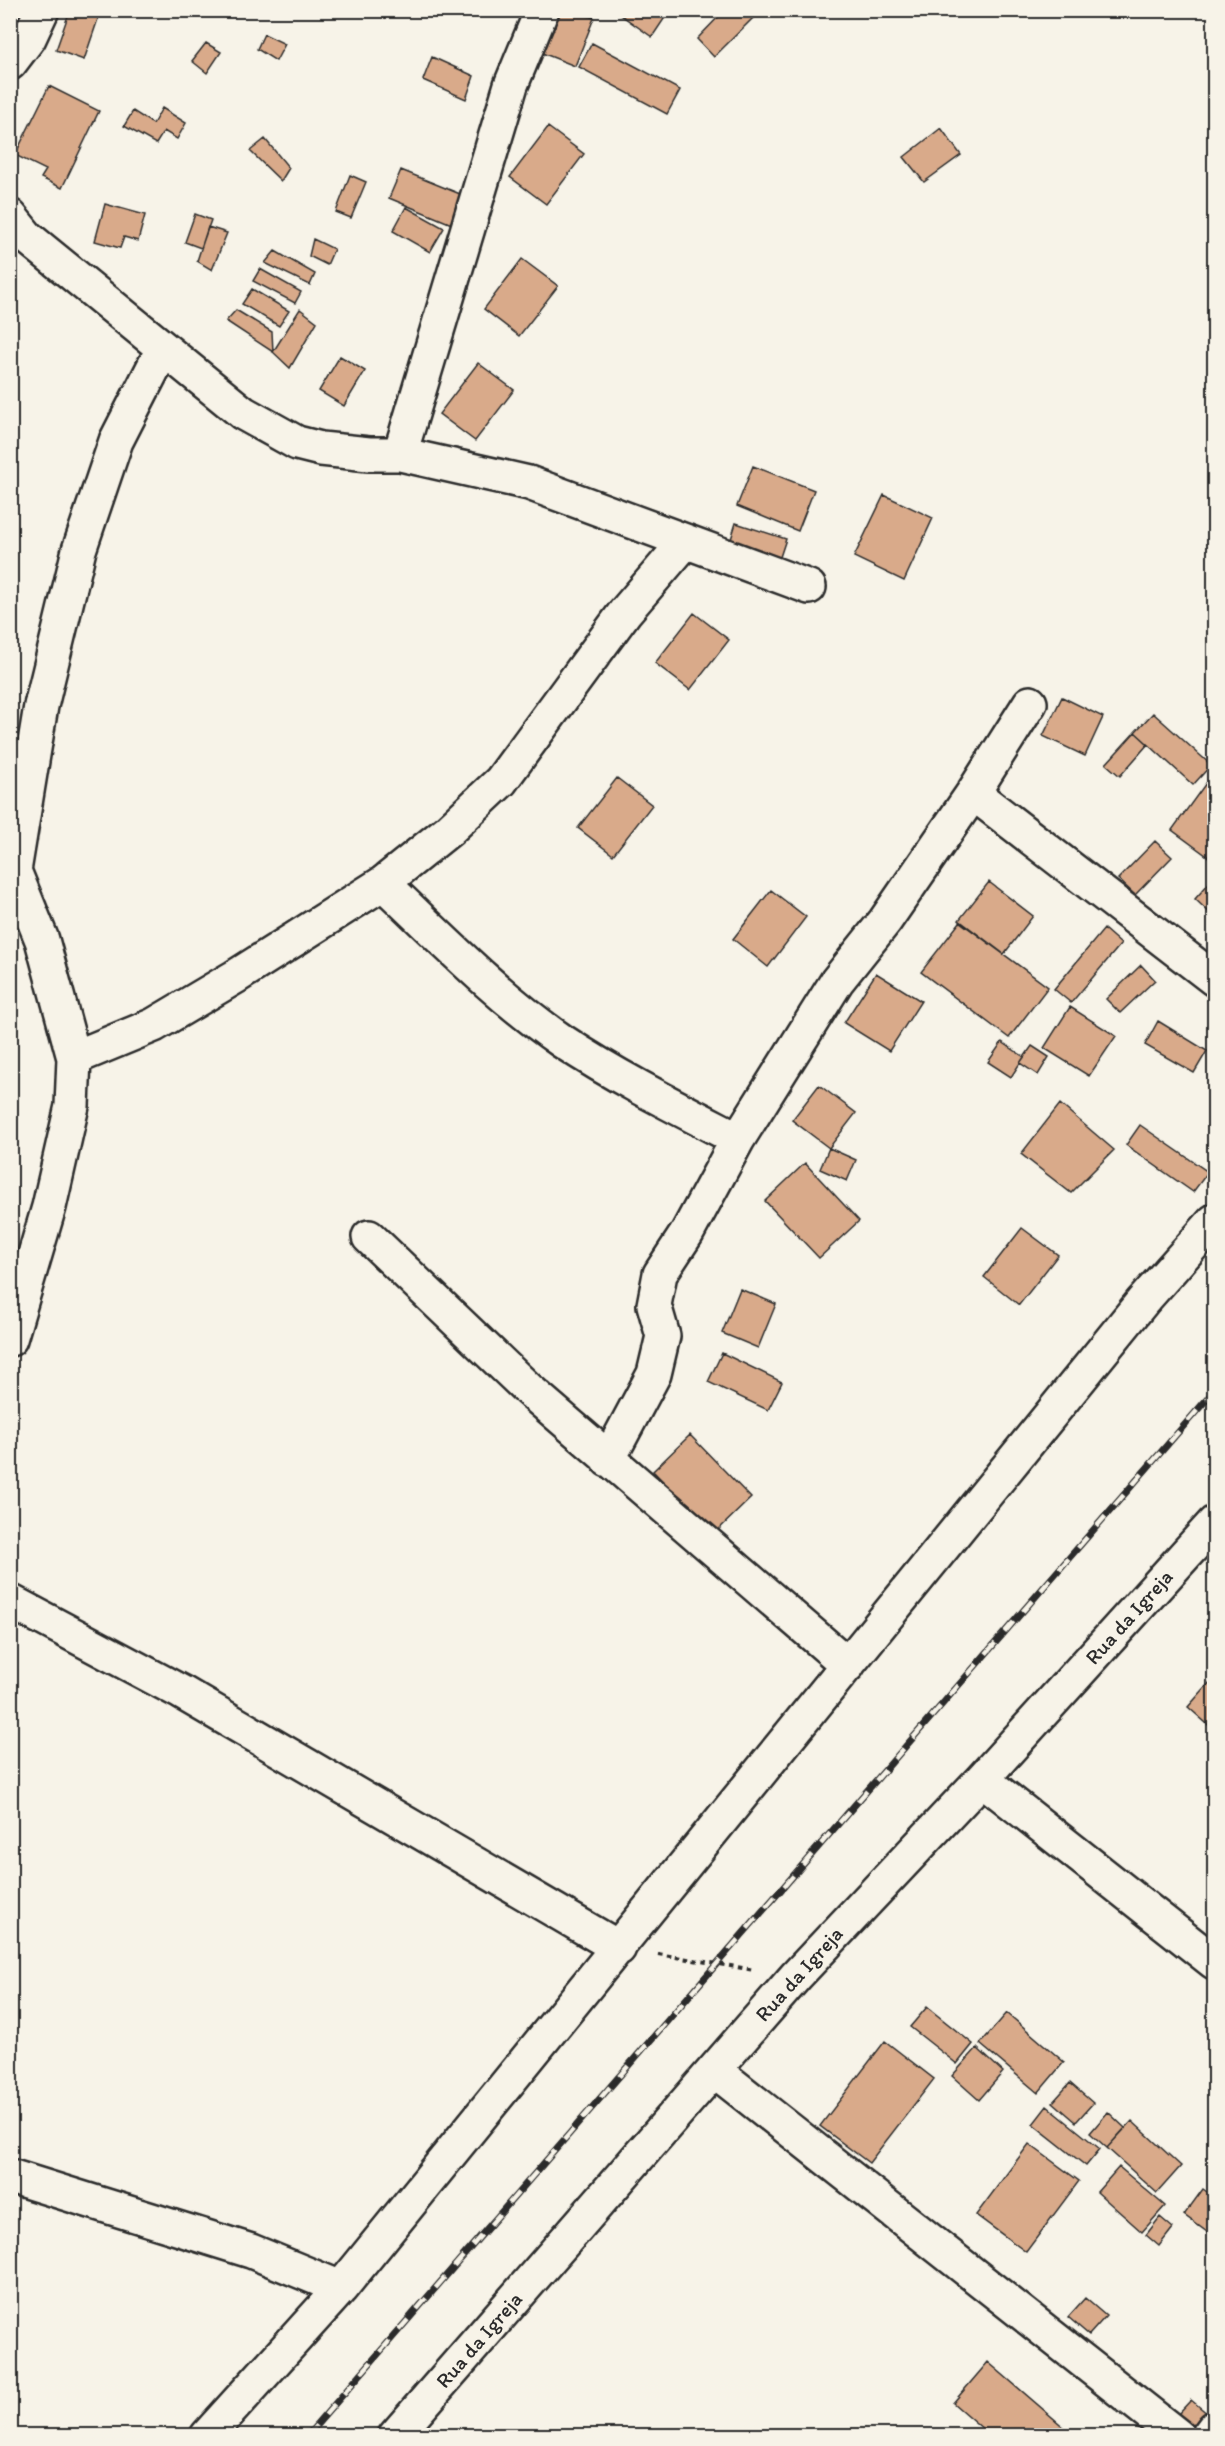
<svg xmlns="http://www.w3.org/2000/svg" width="1225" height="2446" viewBox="0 0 1225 2446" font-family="Itim,sans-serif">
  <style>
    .building { fill: #d9aa8a; stroke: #2b2b2b; stroke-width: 1.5 }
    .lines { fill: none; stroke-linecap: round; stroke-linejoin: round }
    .minor-casing { stroke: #2b2b2b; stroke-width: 38 }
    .path { stroke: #2b2b2b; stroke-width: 4; stroke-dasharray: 4.5 4.5; stroke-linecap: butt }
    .minor { stroke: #f7f3e8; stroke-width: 33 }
    .rail-casing { stroke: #2b2b2b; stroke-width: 7 }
    .rail { stroke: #f7f3e8; stroke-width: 4.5; stroke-dasharray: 14; stroke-linecap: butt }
    .labels { text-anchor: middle; stroke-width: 4.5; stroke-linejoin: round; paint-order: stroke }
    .street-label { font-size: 21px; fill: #2b2b2b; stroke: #f7f3e8 }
  </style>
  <rect width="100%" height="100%" fill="#f7f3e8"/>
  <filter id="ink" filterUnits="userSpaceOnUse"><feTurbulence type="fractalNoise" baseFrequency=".0167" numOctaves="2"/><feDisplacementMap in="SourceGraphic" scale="12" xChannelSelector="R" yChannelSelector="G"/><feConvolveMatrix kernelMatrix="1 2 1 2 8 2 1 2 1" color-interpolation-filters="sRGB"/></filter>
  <g filter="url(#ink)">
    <!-- building -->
    <path class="building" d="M70,10l29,6 -15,44 -28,-10z
      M553,10h20l21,8 -19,48 -38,-15z
      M624,10h46l-18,27 -31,-22z
      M725,10h36l-47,47 -17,-18z
      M264,34l21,10 -9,17 -19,-12z
      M206,43l15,9 -14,21 -15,-12z
      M592,43l88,47 -13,24 -88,-47z
      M432,57l42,19 -8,23 -43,-19z
      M49,86l50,25 -37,77 -21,-10 5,-8 -31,-15z
      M162,108l24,15 -9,16 -13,-8 -8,13 -32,-18 9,-15 20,13z
      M548,127l36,27 -38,50 -36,-27z
      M941,128l20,27 -37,27 -20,-25z
      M265,139l24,29 -8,13 -31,-30z
      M401,170l64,26 -11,29 -65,-27z
      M350,175l16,7 -15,36 -15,-6z
      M105,204l40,11 -7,26 -14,-4 -4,11 -25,-7z
      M406,207l38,21 -14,24 -37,-21z
      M195,214l16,6 -10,28 -16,-6z
      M208,227l19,6 -15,37 -15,-9z
      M313,239l21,10 -7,16 -18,-9z
      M275,251l40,23 -5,11 -45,-22z
      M522,259l36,27 -39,50 -35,-27z
      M260,269l41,23 -6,11 -42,-22z
      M252,289l37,22 -10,15 -37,-22z
      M300,309l17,13 -27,46 -17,-16z
      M236,310l36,22 1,20 -47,-31z
      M340,356l25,15 -21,35 -25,-15z
      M478,363l36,27 -39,51 -36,-27z
      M753,466l61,24 -16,41 -61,-25z
      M884,495l49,23 -29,63 -50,-24z
      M736,523l50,16 -9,27 -49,-17z
      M694,613l35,27 -39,50 -35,-27z
      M1062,697l41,20 -18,39 -42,-20z
      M1153,713l58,52 -18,20 -58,-53z
      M1135,732l13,12 -28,32 -14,-12z
      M617,778l35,27 -39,50 -35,-27z
      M1206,783l8,6v72l-42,-31z
      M1155,841l17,16 -37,38 -17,-16z
      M989,882l44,34 -29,38 -45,-34z
      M1209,883l5,4v30l-19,-18z
      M771,890l35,27 -38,50 -35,-28z
      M960,922l88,65 -39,51 -88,-66z
      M1104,929l17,15 -50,59 -17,-14z
      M1141,965l14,15 -35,33 -14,-14z
      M876,973l45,28 -32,50 -45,-28z
      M1070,1007l46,29 -27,40 -45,-28z
      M1158,1021l49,30 -13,22 -49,-28z
      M1002,1042l22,15 -13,20 -23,-15z
      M1032,1046l17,11 -11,18 -18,-12z
      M819,1085l37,28 -27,35 -37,-28z
      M1060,1104l54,46 -43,43 -50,-39z
      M1140,1125l68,47 -15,20 -67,-47z
      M829,1148l27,12 -9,21 -27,-12z
      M805,1163l54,58 -40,37 -54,-57z
      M1022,1228l36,27 -39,50 -35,-28z
      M740,1289l36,15 -18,44 -36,-15z
      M722,1353l60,29 -14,28 -60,-28z
      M690,1435l61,63 -37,36 -61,-63z
      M1210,1682l4,4v44l-26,-23z
      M927,2007l46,37 -16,20 -47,-37z
      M1007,2013l57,49 -26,31 -58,-49z
      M885,2041l49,38 -65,84 -49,-37z
      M977,2048l26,24 -24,28 -27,-24z
      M1070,2083l23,20 -17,19 -23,-20z
      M1047,2106l53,43 -14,17 -53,-42z
      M1108,2112l17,16 -18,20 -17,-15z
      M1132,2121l49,45 -24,27 -50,-45z
      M1029,2144l50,37 -53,71 -50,-37z
      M1119,2167l46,39 -23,26 -45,-40z
      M1203,2189l11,8v40l-30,-22z
      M1160,2217l13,11 -14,18 -13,-11z
      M1085,2298l21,18 -17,19 -21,-18z
      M988,2362l86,74h-83l-38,-33z
      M1191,2400l17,14 -14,15 -16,-15z"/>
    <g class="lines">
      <!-- minor casing -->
      <g class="minor-casing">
        <path id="minor" d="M10,63l19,-25 13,-28
          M10,216l17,21 216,176 54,30 24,6 48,5h31l129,29 280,104
          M400,454l111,-369 31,-75
          M973,793l241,186
          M10,868l4,3 28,69 32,118 -2,48 -23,101 -39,132
          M14,871l27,-165 38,-156 37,-109 47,-92
          M383,883c56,53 115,114 179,158 56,37 116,67 176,98
          M74,1058l80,-33 81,-48 148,-94 66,-53 52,-49 124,-169 60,-70
          M369,1237l159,152 320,276
          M608,1460l46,-86 9,-38 -9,-31 6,-31 27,-41 51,-94 99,-158 48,-60 88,-128 57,-90
          M10,1601l171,91 438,256
          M982,1779l232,183
          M714,2070l464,366
          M10,2176l241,75 90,37
          M207,2436l134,-148 802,-987 71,-80
          M395,2436l401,-460 186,-197 232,-256
          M1208,2436l6,-8"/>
      </g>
      <!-- path -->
      <path class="path" d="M658,1954l96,16"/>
      <!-- minor -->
      <use href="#minor" class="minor"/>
      <!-- rail casing -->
      <g class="rail-casing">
        <path id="rail" d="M307,2436l907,-1045"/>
      </g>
      <!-- rail -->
      <use href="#rail" class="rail"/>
    </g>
  </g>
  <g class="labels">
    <!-- street labels -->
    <g class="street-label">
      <text transform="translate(1129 1617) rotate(-48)" y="7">Rua da Igreja</text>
      <text transform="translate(799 1974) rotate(-48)" y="7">Rua da Igreja</text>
      <text transform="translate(479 2340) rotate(-49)" y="7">Rua da Igreja</text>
    </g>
  </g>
  <!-- margin -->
  <rect width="1225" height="2446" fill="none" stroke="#f7f3e8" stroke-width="36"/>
  <rect x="18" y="18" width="1189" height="2410" fill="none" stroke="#2b2b2b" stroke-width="2" filter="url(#ink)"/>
</svg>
